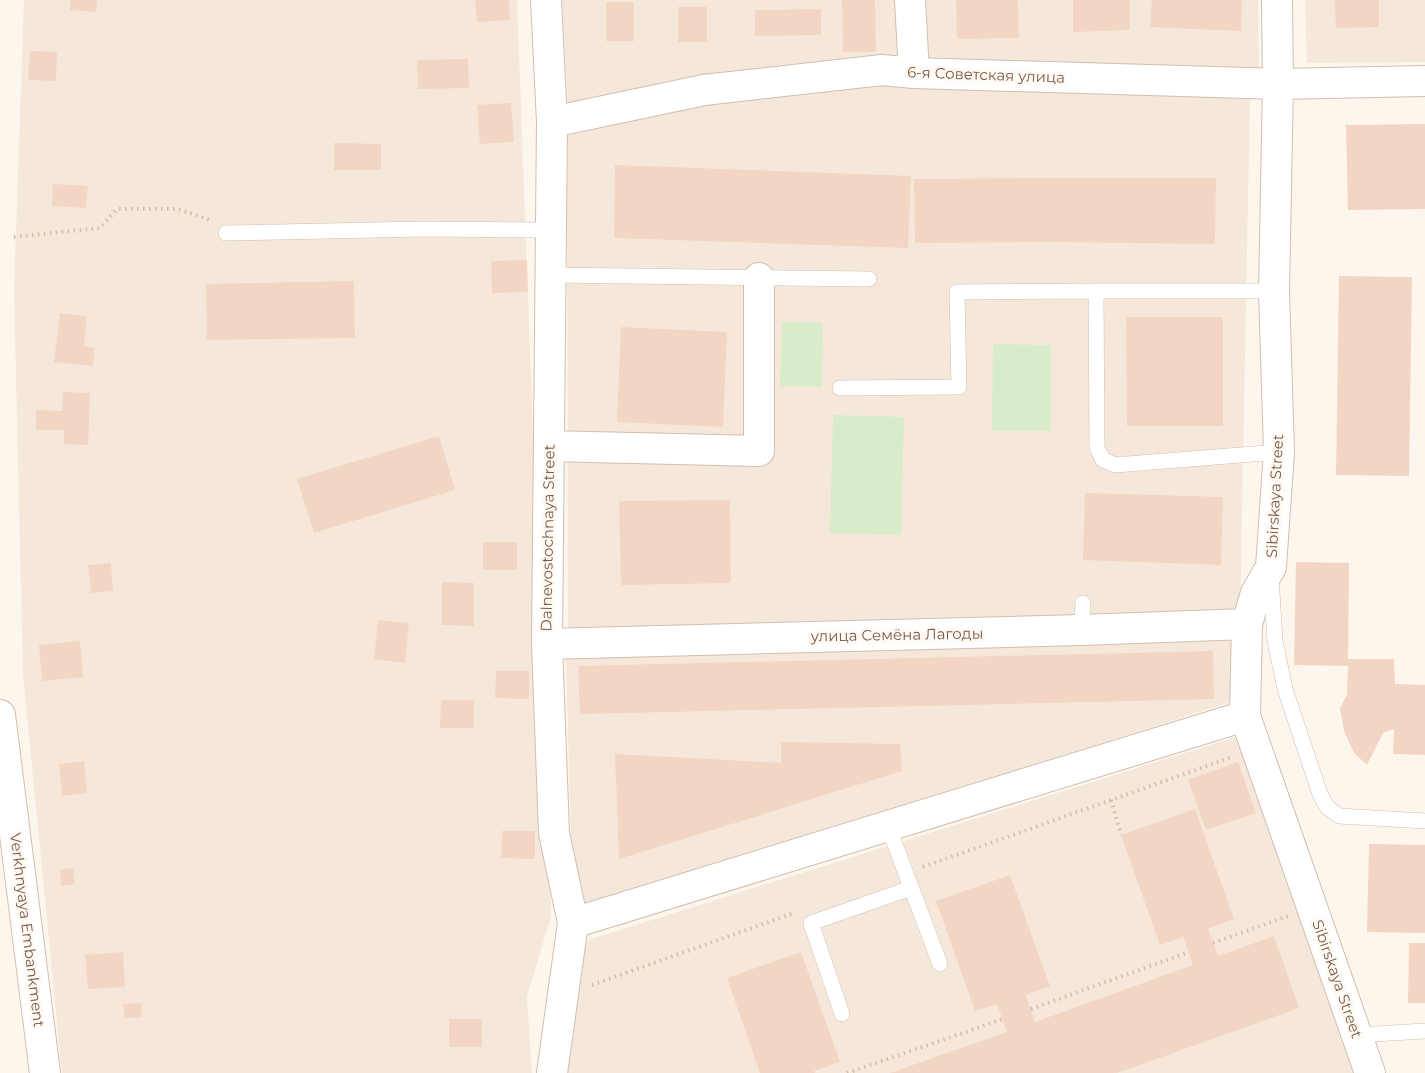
<svg xmlns="http://www.w3.org/2000/svg" width="1425" height="1073" viewBox="0 0 1425 1073" font-family="Montserrat,sans-serif">
  <style>
    .residential { fill: #f5e8da }
    .park { fill: #d8ecc9 }
    .building { fill: #f3d5c3 }
    .lines { fill: none; stroke-linecap: round; stroke-linejoin: round }
    .service-casing { stroke: #d1beb0; stroke-width: 16 }
    .minor-casing { stroke: #d1beb0; stroke-width: 32 }
    .path { stroke: #d9b8a5; stroke-width: 4; stroke-dasharray: 1.5 4.5; stroke-linecap: butt }
    .service { stroke: #fff; stroke-width: 15 }
    .minor { stroke: #fff; stroke-width: 30 }
    .labels { text-anchor: middle; stroke-width: 6; stroke-linejoin: round; paint-order: stroke }
    .street-label { font-size: 15px; fill: #7a5c4d; stroke: #fffaf3 }
  </style>
  <rect width="100%" height="100%" fill="#fdf6ec"/>
  <!-- residential -->
  <path class="residential" d="M24,0h493l34,916 -24,81 5,76h-470l-39,-398 -9,-384z
    M562,0h696l1,71 -378,-7 -181,11 -132,29z
    M1305,0h120v62l-118,1z
    M887,82l363,16 -10,517 -672,14 -1,-498 144,-34z
    M1238,638l-4,63 -649,207 -14,-70 -5,-180z
    M1239,736l119,337h-790l-5,-62 25,-71z"/>
  <!-- park -->
  <path class="park" d="M782,322l41,1 -1,64 -42,-1z
    M993,344l58,1v86h-59z
    M833,415l71,2 -3,118 -71,-2z"/>
  <!-- building -->
  <path class="building" d="M70,0h27l-1,12 -26,-2z
    M475,0h34l1,20 -33,2z
    M842,0h33l1,52h-33z
    M956,0h62l1,38 -62,1z
    M1073,0h57v30l-57,2z
    M1152,0h90l-1,31 -91,-4z
    M1335,0h44v27l-43,1z
    M606,2h28v39h-28z
    M678,7h29v35h-29z
    M821,9v26l-66,1v-26z
    M30,51l27,1 -1,29 -28,-1z
    M468,59l1,29 -51,1 -1,-29z
    M511,103l3,39 -34,2 -3,-39z
    M1425,124v85l-77,1 -2,-85z
    M334,143l47,1v26h-47z
    M615,165l296,11 -3,72 -294,-10z
    M1050,178h166l-1,66 -165,-2 -135,1 -1,-64z
    M53,184l35,2 -2,22 -34,-2z
    M527,260l1,32 -36,1 -1,-32z
    M1339,276l73,1 -3,199 -73,-1z
    M354,281l1,57 -148,2 -1,-56z
    M60,313l27,3 -3,30 11,2 -2,18 -39,-4z
    M1126,317h97v109h-96z
    M621,327l106,5 -4,95 -106,-5z
    M63,392l27,1 -2,52 -24,-1v-14h-28v-20l26,1z
    M439,436l16,54 -141,43 -17,-54z
    M1085,493l138,4 -2,68 -138,-5z
    M730,500l1,83 -110,2 -2,-84z
    M483,542h34v28h-34z
    M1296,562l53,1 -1,96h46l1,25 30,1v70l-32,-1 1,-25 -11,4 -16,32 -13,-12 -10,-22 -4,-23 7,-13 1,-29 -54,-1z
    M111,563l2,28 -22,2 -3,-28z
    M442,582l32,1v43l-32,-1z
    M378,620l31,3 -4,40 -31,-4z
    M80,641l3,36 -41,4 -3,-36z
    M1213,651l1,48 -634,15 -2,-48z
    M496,671h33v28l-34,-1z
    M441,700h33v28h-34z
    M781,742l119,2 2,27 -283,88 -4,-105 166,9z
    M84,761l3,32 -25,3 -3,-32z
    M1238,762l18,51 -50,17 -18,-50z
    M1195,809l39,110 -26,10 10,27 56,-20 25,72 -182,65h-227l117,-41 -10,-28 -22,7 -39,-110 74,-26 40,111 -24,9 9,27 158,-57 -10,-28 -23,8 -39,-110z
    M502,831h33v28l-34,-1z
    M1369,844l56,1v88l-58,-1z
    M73,868l2,16 -14,2 -1,-16z
    M1409,943h16v60h-17z
    M123,952l2,35 -37,2 -3,-34z
    M801,952l39,110 -26,9 1,2h-55l-33,-95z
    M141,1003l1,14 -17,1 -2,-14z
    M449,1019h33v28h-33z"/>
  <g class="lines">
    <!-- service casing -->
    <g class="service-casing">
      <path id="service" d="M226,233l196,-4 127,1
        M550,275l319,4
        M1096,291h178
        M840,388l119,-1 -2,-95 139,-1 1,157 6,12 12,5 164,-13
        M1271,576l4,65 10,48 35,105 7,13 12,9 86,5
        M1081,630l2,-27
        M888,826l52,138
        M842,1014l-31,-91 100,-35
        M1357,1035l68,-4"/>
    </g>
    <!-- minor casing -->
    <g class="minor-casing">
      <path id="minor" d="M546,0l6,122 -5,522 7,189 19,90 -21,150
        M910,0l4,73
        M1277,0l1,84 -4,207 5,161 -8,115 -15,26 -9,31 -2,92 125,357
        M552,122l152,-32 178,-20 32,3 364,11 147,-3
        M549,446l210,5v-173
        M547,644l534,-14 166,-6
        M0,715l45,358
        M573,923l672,-207"/>
    </g>
    <!-- path -->
    <path class="path" d="M14,237l86,-9 17,-19h61l35,12
      M1111,800l10,35
      M923,867l309,-110
      M1213,943l75,-27
      M592,985l202,-72
      M1031,1009l158,-57
      M847,1073l156,-54"/>
    <!-- service -->
    <use href="#service" class="service"/>
    <!-- minor -->
    <use href="#minor" class="minor"/>
  </g>
  <g class="labels">
    <!-- street labels -->
    <g class="street-label">
      <text transform="translate(986 75) rotate(2)" y="5">6-я Советская улица</text>
      <text transform="translate(1275 496) rotate(-87)" y="5">Sibirskaya Street</text>
      <text transform="translate(548 538) rotate(-89)" y="5">Dalnevostochnaya Street</text>
      <text transform="translate(897 635) rotate(-1)" y="5">улица Семёна Лагоды</text>
      <text transform="translate(27 930) rotate(83)" y="5">Verkhnyaya Embankment</text>
      <text transform="translate(1337 979) rotate(71)" y="5">Sibirskaya Street</text>
    </g>
  </g>
</svg>
